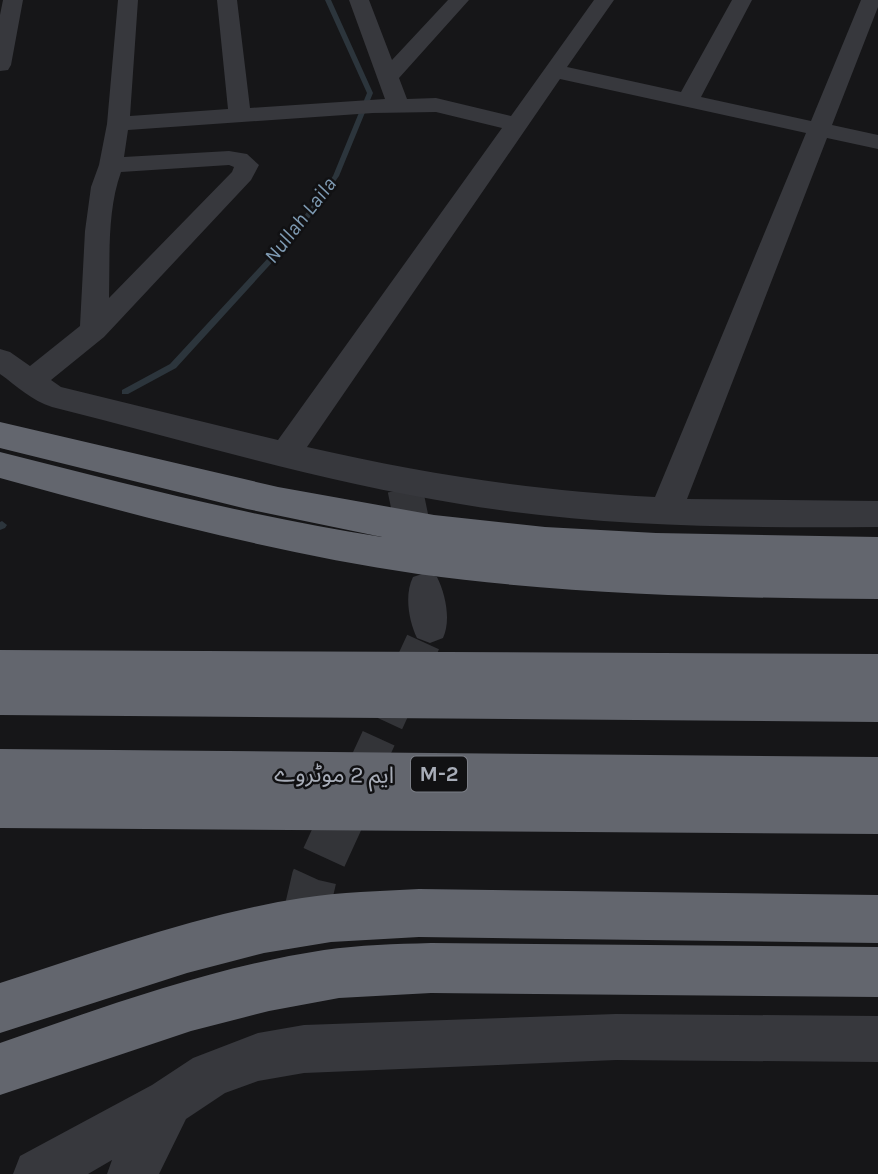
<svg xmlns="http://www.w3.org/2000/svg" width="878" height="1174" viewBox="0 0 878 1174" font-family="Karla,'Noto Sans Arabic',sans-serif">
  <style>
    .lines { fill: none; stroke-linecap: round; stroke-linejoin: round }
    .stream { fill: #2c353c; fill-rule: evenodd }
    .street-tunnel-far1 { stroke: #333438; stroke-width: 35; stroke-dasharray: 35 18; stroke-linecap: butt }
    .street-tunnel { stroke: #333438; stroke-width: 45; stroke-dasharray: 45 23; stroke-linecap: butt }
    .street { fill: #37383d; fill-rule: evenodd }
    .highway { fill: #63666e; fill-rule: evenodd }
    .labels { text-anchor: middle; stroke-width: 5; stroke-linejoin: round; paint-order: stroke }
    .far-water-label { font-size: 21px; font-style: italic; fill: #7f9bb3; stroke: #111113 }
    .shield { fill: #111113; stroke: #7b7e86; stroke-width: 2 }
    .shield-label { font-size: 21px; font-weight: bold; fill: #a8adb8 }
    .street-label { font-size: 23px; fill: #a8adb8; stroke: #111113 }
  </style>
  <rect width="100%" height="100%" fill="#161618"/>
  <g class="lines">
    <!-- stream -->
    <path class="stream" d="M325,0h6l42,93 -34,83 -41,58 -122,134 -48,26h-6v-4l48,-26 124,-134 39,-54 34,-83z
      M2,521l5,4 -2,3 -5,2v-8z"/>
    <!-- street-tunnel-far1 -->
    <path class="street-tunnel-far1" d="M405,489l14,68
      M364,770l66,-143"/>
    <!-- street-tunnel -->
    <path class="street-tunnel" d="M304,922l10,-43 51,-111"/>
    <!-- street -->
    <path class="street" d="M3,0h20l-12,65 -3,5 -8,1v-56z
      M118,0h20l-8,116 98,-7 -11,-109h20l13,108 135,-9 -36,-99h20l23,60 56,-60h21l-70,78 8,21 29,-1 75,18 83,-116h20l-47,67 114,25 51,-92h20l-51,97 110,24 50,-121h17v7l-46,118 46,10v14l-51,-11 -140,361 191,2v26c-140,1 -280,0 -418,-23 -138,-22 -273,-63 -408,-97 -20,-6 -35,-21 -52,-33v-25l10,3 20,14 50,-40 5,-95 6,-44 8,-22 8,-41zM560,79l246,54 -151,364c-122,-6 -229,-23 -348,-50zM436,112l66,16 -224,312 -217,-53 -10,-7 53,-43 147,-157 8,-15 -12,-11 -18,-3 -105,6 4,-27 245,-17zM229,165l5,2 -2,5 -123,126c1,-42 -2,-87 12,-126z
      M425,573l12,4c9,18 14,44 6,61l-13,5 -13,-5c-8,-17 -13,-43 -4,-61z
      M616,1014l262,2v46l-262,-2 -312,13 -46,8 -33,12 -39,26 -27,55h-52l5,-14 -24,14h-75l7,-18 132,-71 41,-27 65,-25 46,-8z"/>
    <!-- highway -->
    <path class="highway" d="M0,422l278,65 156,28 111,12 111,6 222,4v62c-153,-1 -308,-4 -460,-25 -142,-21 -280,-58 -418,-96v-26c126,32 253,65 382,85l-135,-28 -247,-61z
      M0,650l878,4v68l-878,-7z
      M0,749l878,8v77l-878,-6z
      M419,889l459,6v48l-459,-6 -88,5 -67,11 -77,20 -187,60v-50c99,-32 199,-69 302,-85 39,-6 78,-7 117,-9z
      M431,943l447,4v50l-447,-4 -92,5 -70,13 -78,20 -191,64v-52c106,-37 213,-76 324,-93 36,-5 71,-6 107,-7z"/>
  </g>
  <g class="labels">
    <!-- far-water labels -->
    <g class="far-water-label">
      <text transform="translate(300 220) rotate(-52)" y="7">Nullah Laila</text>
    </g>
    <!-- shield labels -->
    <rect class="shield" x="411" y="756.5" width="56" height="35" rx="5"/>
    <g class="shield-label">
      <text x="439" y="781">M-2</text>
    </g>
    <!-- street labels -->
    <g class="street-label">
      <text transform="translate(334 774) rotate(1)" y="8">ایم 2 موٹروے</text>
    </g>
  </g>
</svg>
